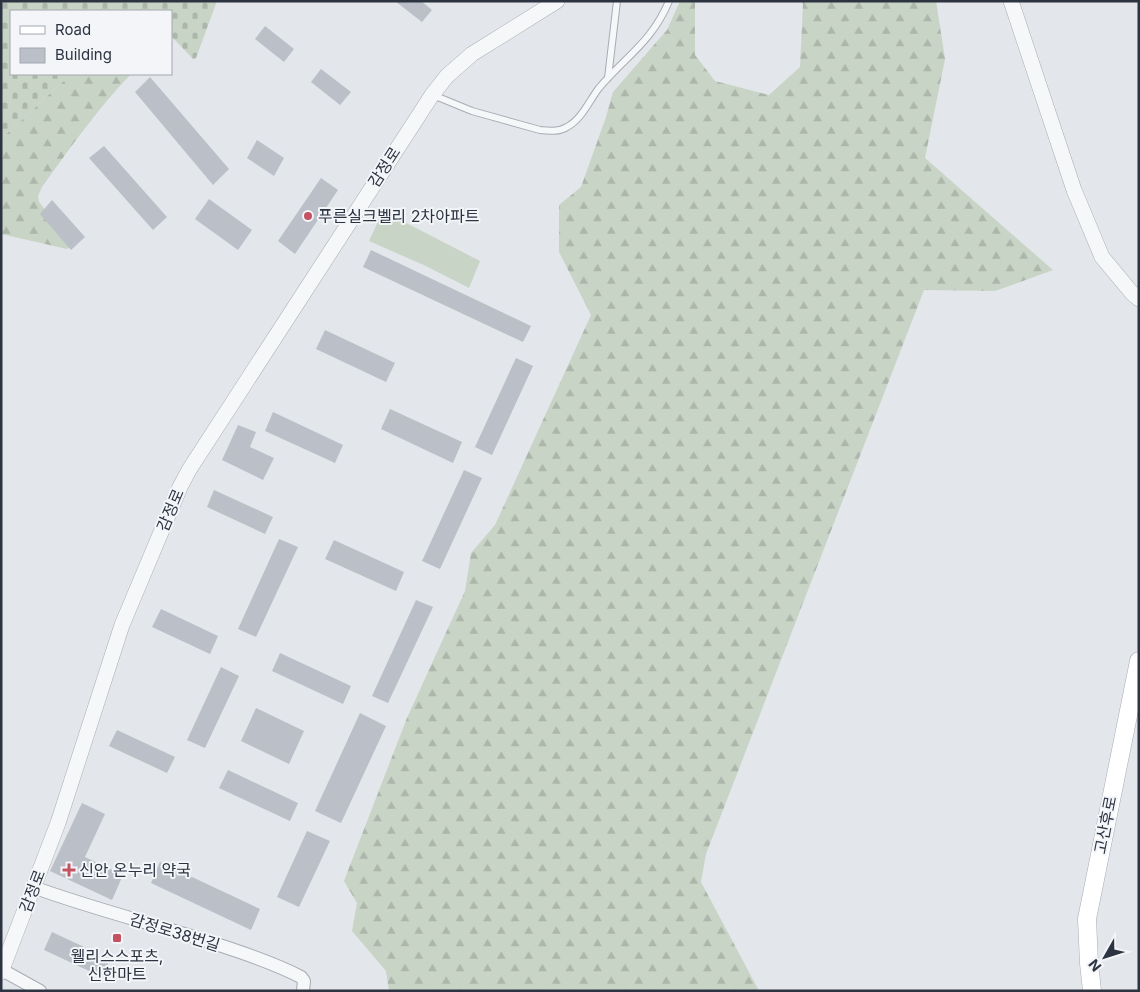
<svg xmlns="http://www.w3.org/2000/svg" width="1140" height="992" viewBox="0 0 1140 992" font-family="Inter,'Noto Sans KR',sans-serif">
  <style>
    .forest { fill: url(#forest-firs) }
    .cemetery { fill: url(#cemetery-stones) }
    .pitch { fill: #c8d4c5 }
    .building { fill: #bbbfc7 }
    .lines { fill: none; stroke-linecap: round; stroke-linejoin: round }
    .service-casing { stroke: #a8adb4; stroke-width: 8 }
    .minor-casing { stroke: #a8adb4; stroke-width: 14 }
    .tertiary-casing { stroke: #a8adb4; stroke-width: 16 }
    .secondary-casing { stroke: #a8adb4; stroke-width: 19 }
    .service { stroke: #f6f7f9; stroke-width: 6 }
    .minor { stroke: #f6f7f9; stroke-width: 12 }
    .tertiary { stroke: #f6f7f9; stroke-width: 15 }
    .secondary { stroke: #fff; stroke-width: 18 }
    .poi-dot { fill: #c55260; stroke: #f3f5f8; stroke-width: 2 }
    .labels { text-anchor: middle; stroke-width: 4; stroke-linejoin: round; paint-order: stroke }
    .street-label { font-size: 16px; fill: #2c3341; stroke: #f3f5f8 }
    .poi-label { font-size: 16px; fill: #2c3341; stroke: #f3f5f8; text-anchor: start }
  </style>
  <defs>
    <pattern id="forest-firs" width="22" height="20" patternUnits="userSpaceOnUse" patternTransform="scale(1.25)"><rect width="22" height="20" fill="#c8d4c5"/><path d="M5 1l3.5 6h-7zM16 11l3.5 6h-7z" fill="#acb6aa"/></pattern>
    <pattern id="cemetery-stones" width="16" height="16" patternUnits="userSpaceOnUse" patternTransform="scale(1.25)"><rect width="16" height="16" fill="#c8d4c5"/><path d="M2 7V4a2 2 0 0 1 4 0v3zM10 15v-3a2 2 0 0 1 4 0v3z" fill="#acb6aa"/></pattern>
  </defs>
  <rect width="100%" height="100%" fill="#e3e6ea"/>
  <!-- forest -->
  <path class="forest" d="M680,1h15v54l20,26 54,14 31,-28 3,-63 -3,-3h136l9,58 -20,99 128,112 -58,21 -71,-1 -218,564 -5,28 58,109h-370l-3,-20 -34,-40 5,-28 -13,-22 63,-163 58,-127 6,-38 24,-28 96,-210 -32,-63v-47l22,-18 25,-70 7,-25 54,-62z
    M72,74h59c-33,34 -61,74 -89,113l-4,9 1,6 32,40 1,3 -5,4 -66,-15v-96c25,-20 46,-44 71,-64z"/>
  <!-- cemetery -->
  <path class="cemetery" d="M1,1h216l-21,57 -3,1 -22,-23v-25h-160v63h61c-25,20 -46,44 -71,64z"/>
  <!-- pitch -->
  <path class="pitch" d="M383,211l97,50 -11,27 -43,-22 -57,-25z"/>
  <!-- building -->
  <path class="building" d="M395,1h26l11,9 -10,12z
    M265,26l29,23 -10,13 -29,-23z
    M321,69l30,23 -11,13 -29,-23z
    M150,77l79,92 -16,16 -78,-93z
    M257,140l27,18 -10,18 -27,-18z
    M104,146l63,71 -14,13 -64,-72z
    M321,178l17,12 -43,64 -17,-13z
    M209,199l43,31 -14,20 -43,-31z
    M52,200l33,37 -14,13 -31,-36z
    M371,250l160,76 -8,16 -160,-75z
    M325,330l70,33 -9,19 -70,-33z
    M516,358l17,8 -41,89 -17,-8z
    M390,409l72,33 -9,21 -72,-34z
    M273,412l70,33 -8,18 -70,-32z
    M238,425l18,7 -6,15 24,11 -11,22 -41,-20z
    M464,470l18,8 -42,91 -18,-8z
    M214,490l59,27 -8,17 -58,-27z
    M279,539l19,8 -42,90 -18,-8z
    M334,540l70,32 -8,19 -71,-32z
    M416,600l17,7 -45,96 -16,-7z
    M161,609l57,27 -8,18 -58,-27z
    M280,653l71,33 -8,18 -71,-33z
    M221,667l18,9 -34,72 -18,-8z
    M256,708l48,23 -15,33 -48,-23z
    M360,713l26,13 -45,97 -26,-12z
    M117,730l58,27 -8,16 -58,-27z
    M228,770l70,33 -8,18 -71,-33z
    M82,803l23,11 -20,43 38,18 -11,25 -62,-29z
    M307,831l23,10 -31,66 -22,-10z
    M160,862l100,47 -9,21 -100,-47z
    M52,932l58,27 -8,18 -58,-27z"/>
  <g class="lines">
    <!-- service casing -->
    <g class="service-casing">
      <path id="service" d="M608,78l9,-77
        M433,95l39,16 68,19c9,1 19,2 27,-3 15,-8 22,-26 32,-39 26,-31 53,-46 70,-87"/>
    </g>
    <!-- minor casing -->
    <g class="minor-casing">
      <path id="minor" d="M33,887c60,22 122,37 183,57 28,9 58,19 85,33l3,4 -1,10
        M2,970l38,21"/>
    </g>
    <!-- tertiary casing -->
    <g class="tertiary-casing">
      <path id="tertiary" d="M1011,1l63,189 28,67 30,36 7,6
        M1,972l57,-149 64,-198 58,-138 9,-17 243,-375 15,-19 25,-22 85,-53"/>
    </g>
    <!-- secondary casing -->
    <g class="secondary-casing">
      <path id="secondary" d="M1092,991l-3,-28 -2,-44 52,-258"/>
    </g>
    <!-- service -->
    <use href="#service" class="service"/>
    <!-- minor -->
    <use href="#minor" class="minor"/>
    <!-- tertiary -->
    <use href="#tertiary" class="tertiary"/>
    <!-- secondary -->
    <use href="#secondary" class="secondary"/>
  </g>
  <!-- markers -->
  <g class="poi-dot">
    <circle cx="308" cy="216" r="5"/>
    <path d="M66.5 862.5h5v5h5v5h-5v5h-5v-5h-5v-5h5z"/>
    <rect x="112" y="933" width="10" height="10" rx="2.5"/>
  </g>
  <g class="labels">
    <!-- street labels -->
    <g class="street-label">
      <text transform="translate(384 167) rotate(-57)" y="6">감정로</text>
      <text transform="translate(170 510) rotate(-67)" y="6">감정로</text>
      <text transform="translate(1105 825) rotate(-79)" y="6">고산후로</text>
      <text transform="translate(32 891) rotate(-69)" y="6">감정로</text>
      <text transform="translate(175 932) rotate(17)" y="6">감정로38번길</text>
    </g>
    <!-- poi labels -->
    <g class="poi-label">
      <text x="318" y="222">푸른실크벨리 2차아파트</text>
      <text x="79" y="876">신안 온누리 약국</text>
      <text x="117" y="962" text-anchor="middle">웰리스스포츠,<tspan x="117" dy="18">신한마트</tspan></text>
    </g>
  </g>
  <!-- border -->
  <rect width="1140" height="992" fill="none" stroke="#2c3341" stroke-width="5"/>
  <!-- legend -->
  <rect x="10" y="10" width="162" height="65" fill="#f3f5f8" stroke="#a3a7af"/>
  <rect x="20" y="26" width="25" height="8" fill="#ffffff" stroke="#a3a7af"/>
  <text x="55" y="35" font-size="15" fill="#2c3341">Road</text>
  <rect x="20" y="48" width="25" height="15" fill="#bbbfc7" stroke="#a3a7af"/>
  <text x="55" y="60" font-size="15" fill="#2c3341">Building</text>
  <!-- north arrow -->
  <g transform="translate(1105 957) rotate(231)" stroke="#f3f5f8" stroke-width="4" paint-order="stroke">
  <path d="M0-4L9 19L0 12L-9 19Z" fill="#2c3341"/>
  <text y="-8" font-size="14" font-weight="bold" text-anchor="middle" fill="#2c3341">N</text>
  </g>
</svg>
